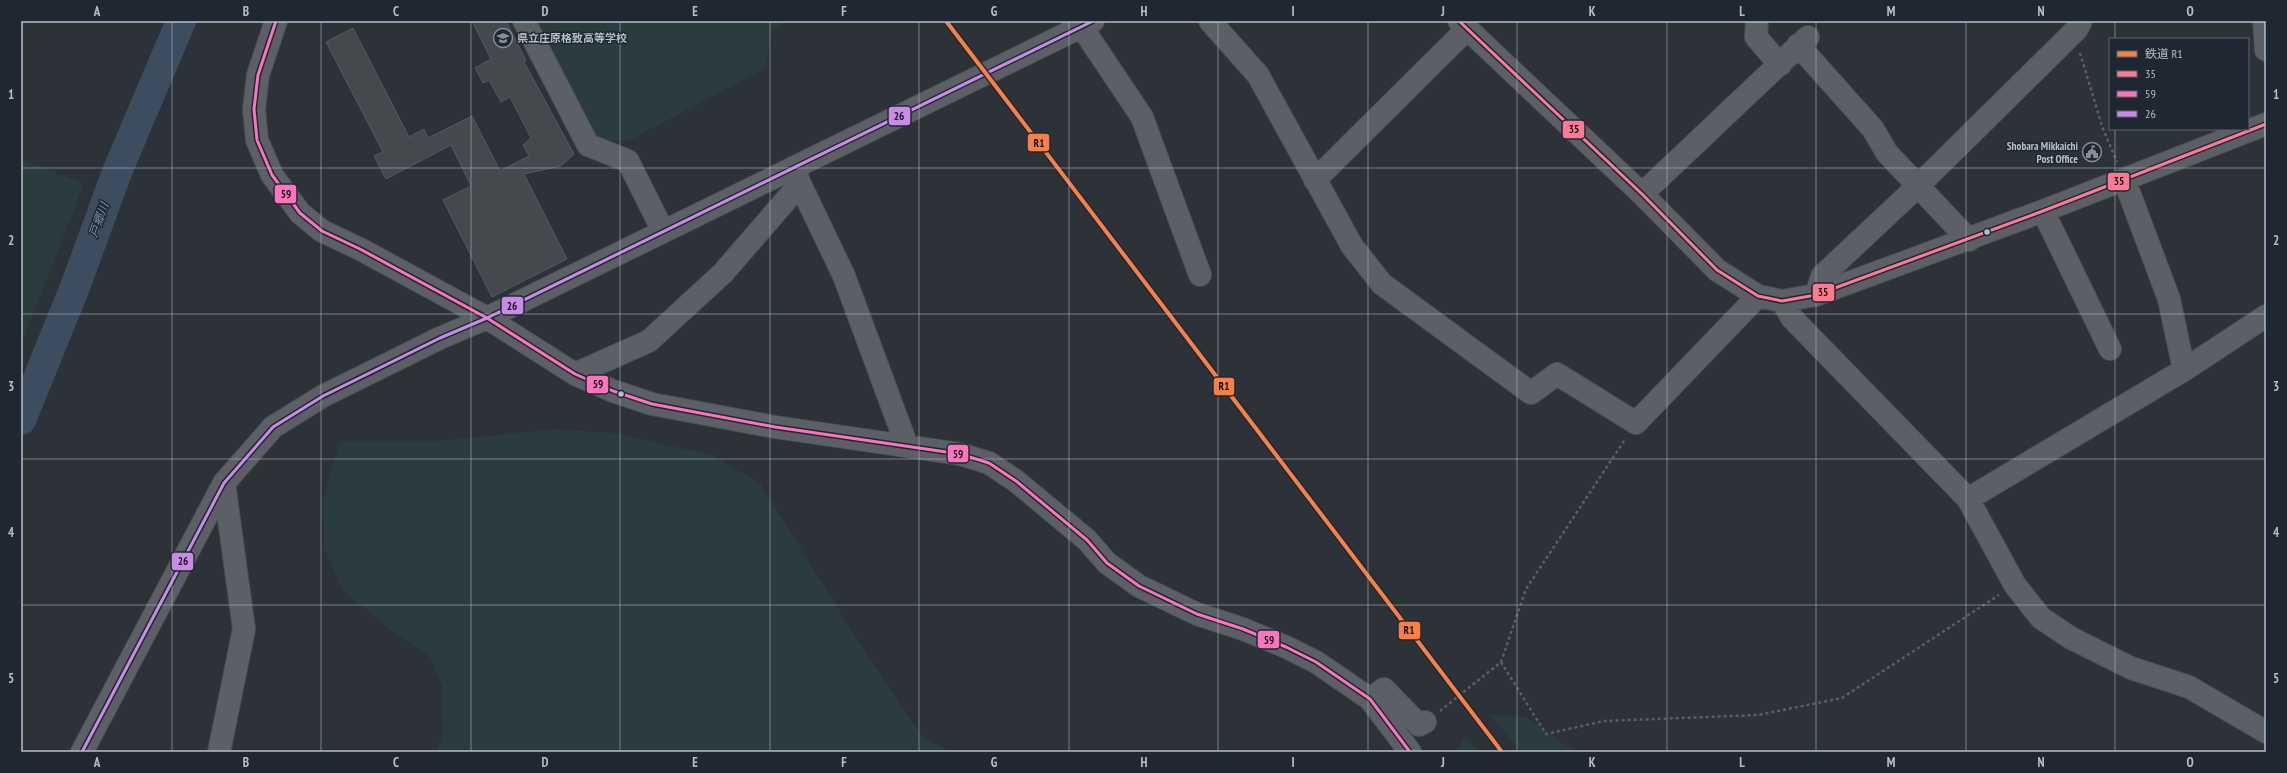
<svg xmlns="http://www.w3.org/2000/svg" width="2287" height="773" viewBox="0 0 2287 773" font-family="'PT Sans Narrow','Noto Sans JP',sans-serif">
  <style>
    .green { fill: #2a3c3e }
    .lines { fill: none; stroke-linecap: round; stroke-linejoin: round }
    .river { stroke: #3c4d60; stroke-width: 30 }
    .building { fill: #44494e; stroke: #54595f }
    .minor-casing { stroke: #4a4e53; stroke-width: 24 }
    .path { stroke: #5a5f63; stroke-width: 2.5; stroke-dasharray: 3 3; stroke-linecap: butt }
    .minor { stroke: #5c6066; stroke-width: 22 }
    .bus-1-casing { stroke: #1f2832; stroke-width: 6 }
    .bus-2-casing { stroke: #1f2832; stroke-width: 6 }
    .bus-3-casing { stroke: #1f2832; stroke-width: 6 }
    .bus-1 { stroke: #fe7a93; stroke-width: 3 }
    .bus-2 { stroke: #fc73be; stroke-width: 3 }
    .bus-3 { stroke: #ca8be6; stroke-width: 3 }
    .rail-1-casing { stroke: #1f2832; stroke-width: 7 }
    .rail-1 { stroke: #f78048; stroke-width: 4 }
    .grid { fill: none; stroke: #b7bec8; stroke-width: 1; stroke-opacity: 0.55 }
    .bus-dot { fill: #b7bec8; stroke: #1f2832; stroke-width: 1.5 }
    .labels { text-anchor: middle; stroke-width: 3; stroke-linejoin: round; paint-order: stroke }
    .poi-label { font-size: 11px; font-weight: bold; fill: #b7bec8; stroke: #1f2832; text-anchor: start }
    .water-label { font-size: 12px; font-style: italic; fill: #7a90a9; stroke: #1f2832 }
    .line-badge { stroke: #1f2832; stroke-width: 1.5 }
    .pale-badge-label { font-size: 11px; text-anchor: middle; font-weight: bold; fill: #111 }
    .neatline { fill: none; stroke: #b7bec8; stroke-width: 1.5 }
    .grid-label { font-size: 13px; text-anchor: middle; font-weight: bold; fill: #b7bec8 }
  </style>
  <rect width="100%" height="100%" fill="#2c3238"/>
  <!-- green -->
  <path class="green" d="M538,21h250l-17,9 -5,38 -138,73 -31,-1z
    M21,159l63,25 -62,158 2,18 -3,7z
    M555,429l58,4 99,22 48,28 99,159 62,93 29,17h-514l7,-17 -1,-49 -12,-29 -34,-23 -53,-43 -19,-43 -1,-49 17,-57h89z
    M1489,715l37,2 50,35h-54z
    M1465,736l14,16h-23z"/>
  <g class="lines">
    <!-- river -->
    <path class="river" d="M21,420l54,-133 42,-115 64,-151"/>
  </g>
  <!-- building -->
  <path class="building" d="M472,21h34l20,39 -2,2 50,92 -13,12 -37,8 43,85 -75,38 -49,-97 28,-14 -20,-41 -65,34 -12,-23 9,-4 -57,-110 27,-14 56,109 15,-8 4,9 44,-22 28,55 29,-15 -6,-11 8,-7 -21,-41 -9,5 -12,-22 -6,3 -8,-15 16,-9z"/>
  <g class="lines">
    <!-- minor casing -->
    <g class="minor-casing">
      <path id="minor" d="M276,21l-18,54 -4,34 3,31 15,35 28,38 22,18 38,18 127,69 88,56 38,17 39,13 123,23 185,27 29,9 27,18 71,59 20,23 32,23 58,28 46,15 43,18 30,15 54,37 40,53
        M524,21l64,124 40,16 35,70
        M1210,21l48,54 94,171 30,38 149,109 26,-19 79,49 122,-127
        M1459,21l183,173 75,76 41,26 24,5 34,-6 227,-84 223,-87
        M1757,21l-1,16 24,28
        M2264,21l2,29
        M1081,26l61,91 58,158
        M1798,45l75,84 14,24 82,87
        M794,167l6,17 44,92 63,170
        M1315,180l152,-151
        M1642,194l166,-157
        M2043,211l67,138
        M1816,295l6,-19 96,-90 159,-157 4,-8
        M1782,301l10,17 176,181 47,86 26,33 30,20 60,30 58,19 77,45
        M2184,370l82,-54
        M575,374l74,-33 74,-68 77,-89
        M1968,499l216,-129 -15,-71 -45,-120
        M1370,699l14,-10 35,36 6,-3
        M82,752l142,-269 49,-56 50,-31 117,-58 47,-20 606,-297
        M219,752l25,-123 -20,-146"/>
    </g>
    <!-- path -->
    <path class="path" d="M2080,53l23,76 14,33
      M1501,662l45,72 58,-13 154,-6 84,-17 157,-103
      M1440,711l61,-49 25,-73 100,-151"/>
    <!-- minor -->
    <use href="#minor" class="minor"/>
    <!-- bus-1 casing -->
    <g class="bus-1-casing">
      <path id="bus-1" d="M1459,21l183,173 75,76 41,26 24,5 34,-6 227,-84 223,-87"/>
    </g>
    <!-- bus-2 casing -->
    <g class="bus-2-casing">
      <path id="bus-2" d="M276,21l-18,54 -4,34 3,31 15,35 28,38 22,18 38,18 127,69 88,56 38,17 39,13 123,23 185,27 29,9 27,18 71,59 20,23 32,23 58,28 46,15 43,18 30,15 54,37 40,53"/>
    </g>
    <!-- bus-3 casing -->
    <g class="bus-3-casing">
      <path id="bus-3" d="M82,752l142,-269 49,-56 50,-31 117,-58 47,-20 606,-297"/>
    </g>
    <!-- bus-1 -->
    <use href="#bus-1" class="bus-1"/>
    <!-- bus-2 -->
    <use href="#bus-2" class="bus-2"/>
    <!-- bus-3 -->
    <use href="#bus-3" class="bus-3"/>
    <!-- rail-1 casing -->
    <g class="rail-1-casing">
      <path id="rail-1" d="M946,21l556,731"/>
    </g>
    <!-- rail-1 -->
    <use href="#rail-1" class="rail-1"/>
  </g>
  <!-- grid -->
  <path class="grid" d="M172,21v731M321,21v731M471,21v731M620,21v731M770,21v731M919,21v731M1069,21v731M1218,21v731M1368,21v731M1517,21v731M1667,21v731M1816,21v731M1966,21v731M2115,21v18M2115,129v623M21,168h2245M21,314h2245M21,459h2245M21,605h2245"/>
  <!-- icons -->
  <defs>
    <g id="school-ring" transform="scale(1)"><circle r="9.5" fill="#1f2832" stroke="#868d96" stroke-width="1.5"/><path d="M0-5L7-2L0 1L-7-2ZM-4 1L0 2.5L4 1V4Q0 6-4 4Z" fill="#868d96"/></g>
    <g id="civic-ring" transform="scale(1)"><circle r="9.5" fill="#1f2832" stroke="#868d96" stroke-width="1.5"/><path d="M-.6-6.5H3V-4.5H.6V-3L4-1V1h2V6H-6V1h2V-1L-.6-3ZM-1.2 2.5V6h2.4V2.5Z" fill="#868d96"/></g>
  </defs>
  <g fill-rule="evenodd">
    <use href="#school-ring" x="503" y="38"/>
    <use href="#civic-ring" x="2092" y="152"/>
  </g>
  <!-- markers -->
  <g class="bus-dot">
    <circle cx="1987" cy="232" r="3.5"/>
    <circle cx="621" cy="394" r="3.5"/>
  </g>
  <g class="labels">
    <!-- poi labels -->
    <g class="poi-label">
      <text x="517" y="42">県立庄原格致高等学校</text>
      <text x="2078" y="150" text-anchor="end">Shobara Mikkaichi<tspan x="2078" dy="13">Post Office</tspan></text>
    </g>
    <!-- water labels -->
    <g class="water-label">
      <text transform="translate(99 220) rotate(-70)" y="4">戸郷川</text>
    </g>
  </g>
  <g class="line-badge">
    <rect x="888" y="106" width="23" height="20" rx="4" fill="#ca8be6"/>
    <rect x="1562" y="120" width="23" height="19" rx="4" fill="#fe7a93"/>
    <rect x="1027" y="133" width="23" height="19" rx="4" fill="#f78048"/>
    <rect x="2107" y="172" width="23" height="19" rx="4" fill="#fe7a93"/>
    <rect x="274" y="184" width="23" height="20" rx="4" fill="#fc73be"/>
    <rect x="1812" y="283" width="23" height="19" rx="4" fill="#fe7a93"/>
    <rect x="501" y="296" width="23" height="19" rx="4" fill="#ca8be6"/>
    <rect x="586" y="375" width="23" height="19" rx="4" fill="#fc73be"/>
    <rect x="1213" y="377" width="22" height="19" rx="4" fill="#f78048"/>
    <rect x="947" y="444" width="22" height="19" rx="4" fill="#fc73be"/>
    <rect x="171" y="552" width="23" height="19" rx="4" fill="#ca8be6"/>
    <rect x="1398" y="621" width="23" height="19" rx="4" fill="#f78048"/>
    <rect x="1257" y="630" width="23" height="19" rx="4" fill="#fc73be"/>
  </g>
  <g class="pale-badge-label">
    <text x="899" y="120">26</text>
    <text x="1574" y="133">35</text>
    <text x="1039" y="147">R1</text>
    <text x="2119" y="185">35</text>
    <text x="286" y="198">59</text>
    <text x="1823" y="296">35</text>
    <text x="512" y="310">26</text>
    <text x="598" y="388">59</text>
    <text x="1224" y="390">R1</text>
    <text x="958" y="458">59</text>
    <text x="183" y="565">26</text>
    <text x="1409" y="634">R1</text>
    <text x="1269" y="644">59</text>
  </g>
  <!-- border -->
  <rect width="2287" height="773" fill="none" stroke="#1f2832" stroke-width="44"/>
  <!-- legend -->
  <rect x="2109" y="38" width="140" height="92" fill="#1f2832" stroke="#5c646e"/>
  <rect x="2117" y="51" width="20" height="6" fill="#f78048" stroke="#5c646e"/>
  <text x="2145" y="58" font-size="12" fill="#b7bec8">鉄道 R1</text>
  <rect x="2117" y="71" width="20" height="6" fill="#fe7a93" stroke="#5c646e"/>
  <text x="2145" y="78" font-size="12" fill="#b7bec8">35</text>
  <rect x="2117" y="91" width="20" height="6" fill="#fc73be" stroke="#5c646e"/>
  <text x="2145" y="98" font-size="12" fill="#b7bec8">59</text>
  <rect x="2117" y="111" width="20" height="6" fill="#ca8be6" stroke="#5c646e"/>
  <text x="2145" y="118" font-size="12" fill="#b7bec8">26</text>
  <rect x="22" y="22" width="2243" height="729" class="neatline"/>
  <g class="grid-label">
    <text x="97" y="16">A</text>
    <text x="246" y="16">B</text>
    <text x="396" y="16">C</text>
    <text x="545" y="16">D</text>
    <text x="695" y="16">E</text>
    <text x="844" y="16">F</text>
    <text x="994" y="16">G</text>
    <text x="1144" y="16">H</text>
    <text x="1293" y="16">I</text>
    <text x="1443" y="16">J</text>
    <text x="1592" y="16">K</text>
    <text x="1742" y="16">L</text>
    <text x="1891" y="16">M</text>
    <text x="2041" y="16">N</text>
    <text x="2190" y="16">O</text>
    <text x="11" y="99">1</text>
    <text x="2276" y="99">1</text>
    <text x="11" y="245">2</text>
    <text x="2276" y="245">2</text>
    <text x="11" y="391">3</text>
    <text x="2276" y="391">3</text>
    <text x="11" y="537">4</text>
    <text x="2276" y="537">4</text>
    <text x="11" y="683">5</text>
    <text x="2276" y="683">5</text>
    <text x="97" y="767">A</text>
    <text x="246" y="767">B</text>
    <text x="396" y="767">C</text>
    <text x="545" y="767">D</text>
    <text x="695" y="767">E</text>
    <text x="844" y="767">F</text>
    <text x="994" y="767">G</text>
    <text x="1144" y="767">H</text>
    <text x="1293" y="767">I</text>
    <text x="1443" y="767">J</text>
    <text x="1592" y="767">K</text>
    <text x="1742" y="767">L</text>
    <text x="1891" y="767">M</text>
    <text x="2041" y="767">N</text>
    <text x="2190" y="767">O</text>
  </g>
</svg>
